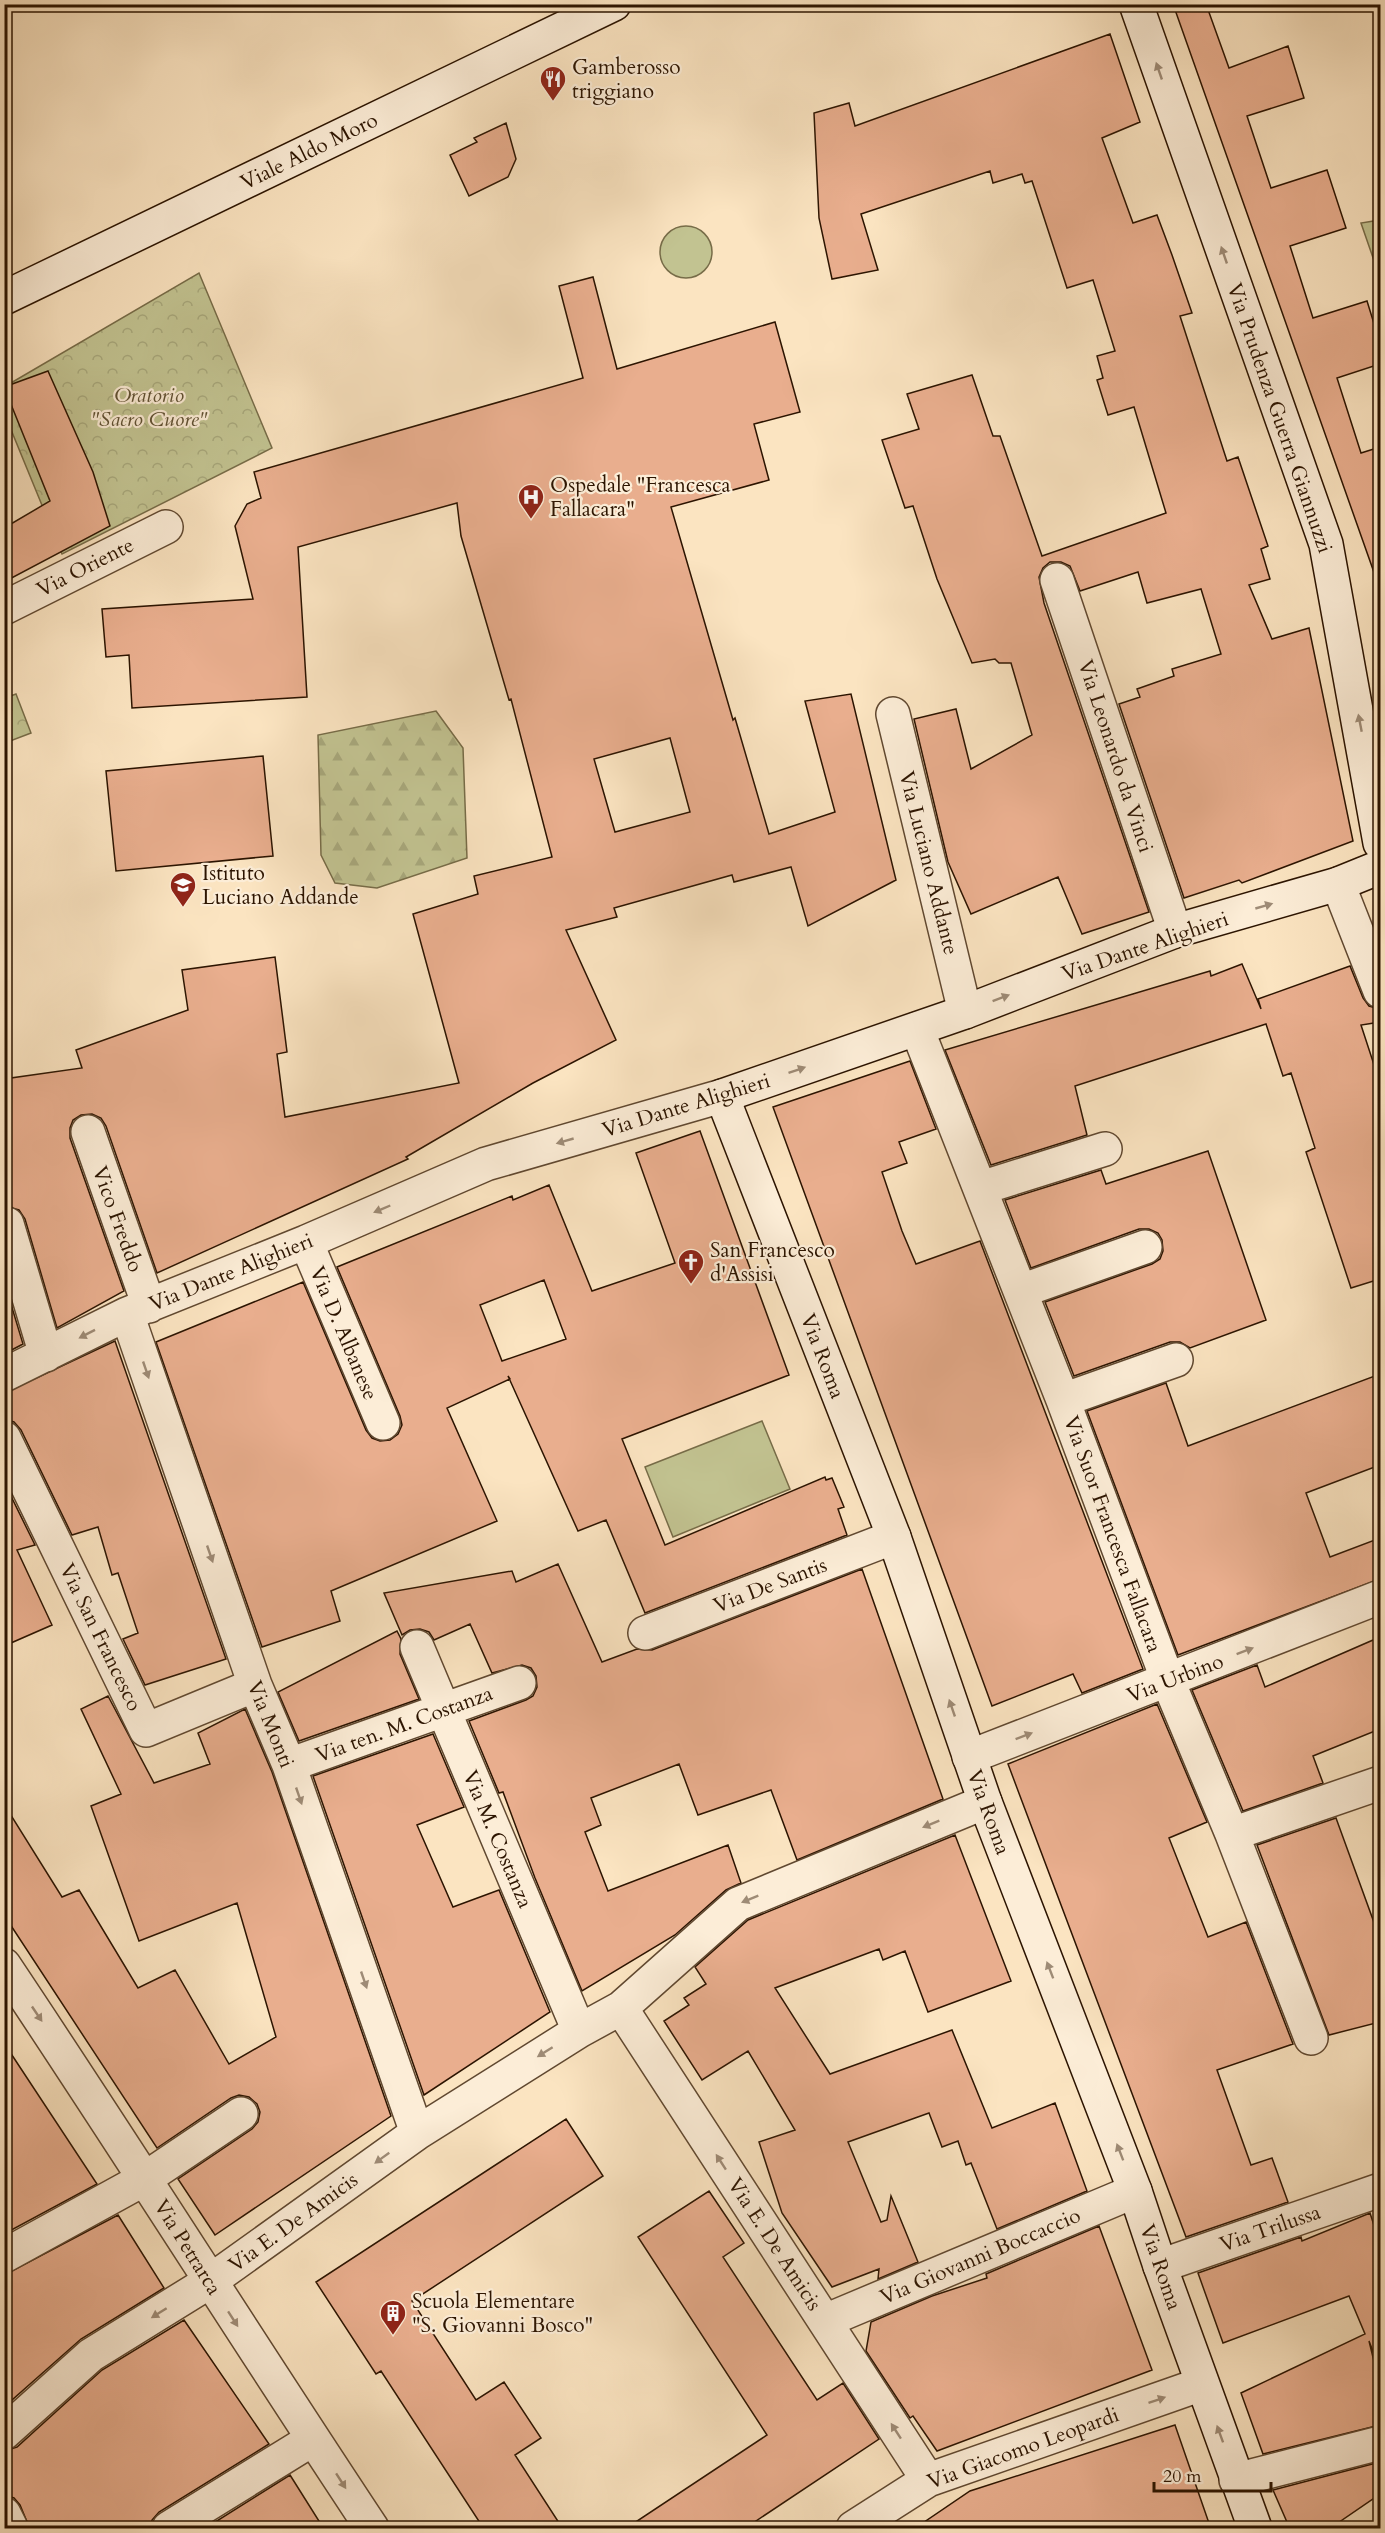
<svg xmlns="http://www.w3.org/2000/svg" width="1385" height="2533" viewBox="0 0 1385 2533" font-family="Cardo,serif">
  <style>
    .grass { fill: #c2c391; stroke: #776c48; stroke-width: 1.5 }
    .forest { fill: url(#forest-firs); stroke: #776c48; stroke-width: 1.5 }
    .park { fill: url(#park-crowns); stroke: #776c48; stroke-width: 1.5 }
    .building { fill: #e9ae8e; stroke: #2c1400; stroke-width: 1.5; fill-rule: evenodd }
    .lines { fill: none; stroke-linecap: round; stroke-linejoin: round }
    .street-casing { stroke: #604830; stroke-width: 36 }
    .secondary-casing { stroke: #2c1400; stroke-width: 36 }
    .street { stroke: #fcedd7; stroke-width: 33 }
    .secondary { stroke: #fcedd7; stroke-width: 33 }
    .oneway { fill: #9e8b76 }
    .labels { text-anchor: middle; stroke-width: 4.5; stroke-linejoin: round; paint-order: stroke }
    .poi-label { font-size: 21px; fill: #2c1400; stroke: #fcedd7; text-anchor: start }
    .street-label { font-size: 21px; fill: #2c1400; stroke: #fcedd7 }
    .park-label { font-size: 21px; font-style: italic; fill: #605133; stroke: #fcedd7 }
  </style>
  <defs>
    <pattern id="forest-firs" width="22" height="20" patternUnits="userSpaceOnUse" patternTransform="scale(1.5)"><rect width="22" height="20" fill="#c2c391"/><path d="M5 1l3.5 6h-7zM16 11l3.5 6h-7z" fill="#a7a77b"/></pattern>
    <pattern id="park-crowns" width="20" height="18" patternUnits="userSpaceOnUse" patternTransform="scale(1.5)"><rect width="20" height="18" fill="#c2c391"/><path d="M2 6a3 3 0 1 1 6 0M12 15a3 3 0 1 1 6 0" fill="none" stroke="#a7a77b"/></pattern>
  </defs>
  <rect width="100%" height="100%" fill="#fbe4c1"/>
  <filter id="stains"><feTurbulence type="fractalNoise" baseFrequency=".00333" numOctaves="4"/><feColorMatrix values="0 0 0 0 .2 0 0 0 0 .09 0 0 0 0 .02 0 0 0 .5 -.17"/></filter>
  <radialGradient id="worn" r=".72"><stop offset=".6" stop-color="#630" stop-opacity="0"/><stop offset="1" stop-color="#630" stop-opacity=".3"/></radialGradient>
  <!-- grass -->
  <path class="grass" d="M1380,220v58l-19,-55z
    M660 252a26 26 0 1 1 52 0a26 26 0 1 1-52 0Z
    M762,1421l28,68 -117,48 -28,-70z"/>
  <!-- forest -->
  <path class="forest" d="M436,711l27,37 4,110 -90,30 -42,-5 -14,-28 -3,-120z"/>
  <!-- park -->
  <path class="park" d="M199,273l73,175 -210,106 -57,-139 -1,-28z
    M16,694l15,39 -26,10v-45z"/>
  <!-- building -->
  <path class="building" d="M1173,4h33l23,64 59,-22 16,52 -57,18 24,72 56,-18 19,58 -56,18 23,72 54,-17 13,42v21l-43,14 24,75 19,-6v130l-4,1z
    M1110,34l30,88 -38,16 31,85 24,-8 15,40 20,58 -12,3 47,145 11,-4 30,89 -7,3 9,30 -21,6 23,54 37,-11 44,213 -111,42 -3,-3 -55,18 -65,-194 21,-7 -3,-8 37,-13 -2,-7 49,-15 -20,-65 -54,14 -9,-31 -58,19 -10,-25 -9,-4h-11l-7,6 -4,9 5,26 105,309 -67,22 -24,-57 -87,37 -23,-52 -34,-143 42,-10 15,60 61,-34 -21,-72h-12l-4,-4 -23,4 -35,-84 -24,-73 -8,2 -23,-68 37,-11 -12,-35 65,-19 21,61h7l42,120 124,-43 -32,-106 -26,8 -11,-35 6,-2 -6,-22 18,-5 -22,-71 -26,8 -35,-107 -7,2 -3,-9 -29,9 -3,-12 -129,43 17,56 -46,9 -13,-61 -5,-105 35,-10 6,23z
    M506,123l10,36 -8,18 -39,19 -19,-41 27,-13 -3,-4z
    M593,277l24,92 158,-47 25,90 -46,12 15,56 -98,27 62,213 2,-2 34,116 66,-22 -30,-111 46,-7 45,186 -88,46 -17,-59 -57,15 -2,-7 -118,33 3,9 -51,13 50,110 -83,43 -127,74 2,2 -251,114 -51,-147 -5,-8 -9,-4 -11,1 -8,5 -3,8v10l54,153 -67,37 -32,-109 -6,-9 -15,-4v-127l78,-11 -6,-18 112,-40 -6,-40 93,-13 12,95 -10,2 8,63 174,-34 -46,-169 65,-20 -4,-18 78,-19 -41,-158 -2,1 -48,-164 -4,-33 -159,44 9,150 -175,11 -3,-53 -23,2 -4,-48 151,-10 -18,-73 12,-22 14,-6 -7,-26 329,-94 -24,-92zM670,738l20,74 -75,20 -21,-73z
    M48,371l45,101 17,54 -106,56v-54l46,-27 -46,-114z
    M263,756l10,100 -157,15 -10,-100z
    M1242,964l19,45 -3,-10 92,-33 13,32 6,8 11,3v13l-19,3 19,58v196l-29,9 -45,-136 9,-4 -24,-75 -8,3 -17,-52 -191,62 12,49 -96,30 -46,-115 265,-79 1,5z
    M910,1061l26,68 -37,13 8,21 -25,9 20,59 14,33 64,-23 163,428 -61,24 -9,-19 -81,32 -219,-599z
    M700,1131l89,244 -167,64 43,106 160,-68 1,3 6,-2 12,29 -6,2 9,26 -202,78 -39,-93 -28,11 -70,-155 2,3 -63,29 50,113 -166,70 9,30 -78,26 -106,-305 147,-60 63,148 6,8 8,3 10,-1 8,-6 4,-9 -2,-9 -63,-149 175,-71 1,4 36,-15 43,106 83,-28 -39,-110zM544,1280l22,59 -64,22 -22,-56z
    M1208,1151l58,169 -76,28 -10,-6h-10l-96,34 -29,-74 107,-38 8,-5 3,-8 -1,-11 -4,-7 -9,-4h-10l-108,39 -26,-68 96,-30 5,14z
    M4,1281l19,63 -19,10z
    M115,1341l111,318 -81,26 -22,-46 15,-6 -20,-60 -6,2 -14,-48 -26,8 -51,-105 -7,-8 -10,-3v-26z
    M1380,1374v91l-74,28 24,64 50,-19v41l-202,76 -91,-244 79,-28 22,63z
    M4,1482l31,63 -18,5 35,75 -48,21z
    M558,1564l44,98 35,-13 15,1 210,-81 81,230 -146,61 -26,-70 -73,25 -19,-51 -88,34 10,27 -16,7 23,59 120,-46 13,38 -15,7 -51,45 -93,56 -47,-113 -32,-86 -4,1 -30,-72 57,-21 7,-4 4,-9 -1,-11 -5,-8 -9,-3 -30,8 -22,-49 -36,16 -5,-8 -9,-3 -10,1 -8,5 -18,-42 128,-22 4,11z
    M397,1631l4,8 -1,15 19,45 -120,42 -21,-49z
    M1380,1637v92l-67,27 10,27 -80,28 -51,-121 65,-25 8,22z
    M108,1696l46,87 56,-19 -12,-31 47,-24 27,63 119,344 -176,119 -37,-56 74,-50 6,-7 2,-10 -3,-8 -8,-7 -10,-2 -8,3 -74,50 -153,-233v-111l58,93 17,-7 59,98 37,-18 54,94 47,-27 -39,-134 -98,38 -48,-135 30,-12 -40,-85z
    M1157,1704l50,118 -38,16 39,99 38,-15 47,122 -76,26 34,95 21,-7 16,44 -102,35 -178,-473z
    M433,1734l31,73 -47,18 36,82 46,-17 51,122 -126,83 -111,-319z
    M1336,1818l44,121v83l-51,13 -72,-190z
    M955,1835l56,146 -83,31 -23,-61 -22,9 -4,-11 -104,39 55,86 122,-44 40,98 63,-25 32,88 -90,38 -26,-66 -5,2 -8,-24 -16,6 -13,-34 -81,29 33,80 6,-2 4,-24 27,66 -40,17 1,-10 -47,18 -50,-74 -23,-71 36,-12 -47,-79 -46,29 -38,-59 25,-16 -5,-7 22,-14 -11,-17 53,-47z
    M4,2043l93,141 -93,50z
    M566,2119l37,57 -191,125 64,99 28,-18 37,56 -26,17 48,74h-79l-103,-158 -5,3 -60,-92z
    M709,2191l35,52 -21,14 94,143 26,-17 36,56 -135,90h-119l142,-94 -129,-198z
    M1370,2213l10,31v125l-11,-28 11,45v39l-117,29 -22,-61 124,-59 -16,-38 -126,47 -25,-70 103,-36 1,4z
    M118,2215l46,73 -83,51 -77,68v-132z
    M1099,2226l53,144 -215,81 -24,-35 -3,2 -44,-67 5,-29 61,-26 55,-18 -1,-4z
    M184,2320l85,124 -110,68 -7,8 -2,9h-120l-10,-24 -6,-7 -10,-3v-44l13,-4 85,-77z
    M1175,2425l36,104h-297l56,-38z
    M1380,2462v32l-51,35h-39l-17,-39z
    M290,2475l34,54h-120z"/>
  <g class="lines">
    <!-- street casing -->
    <g class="street-casing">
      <path id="street" d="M1057,580l118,351
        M4,608l162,-81
        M893,714l72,298
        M1338,884l42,107
        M917,1029l146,371 105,281 64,153 79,204
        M88,1132l61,174
        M981,1188l124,-39
        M7,1224l39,131
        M306,1242l77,181
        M1021,1291l124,-44
        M127,1314l128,371 34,80 128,368
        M4,1375l123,-61 179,-72 180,-78 236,-68
        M1063,1400l113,-40
        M4,1438l142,292 109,-45
        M645,1633l249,-96
        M417,1647l162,384
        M969,1757l411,-160
        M289,1765l230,-82
        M1232,1834l148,-51
        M4,1965c125,187 244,376 368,563
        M621,2008l307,472
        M4,2256l142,-78 95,-64
        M1160,2266l220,-76
        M825,2321l310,-130
        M4,2433l87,-78 118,-73 208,-149 162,-102 42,-23 117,-104 247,-102
        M1236,2480l144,-37
        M4,2514l7,14
        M169,2528l144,-89
        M853,2528l75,-48 274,-96"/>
    </g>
    <!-- secondary casing -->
    <g class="secondary-casing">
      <path id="secondary" d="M1136,4l190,540 54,299
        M4,298l610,-294
        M1255,2528l-95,-262 -25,-75 -150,-389 -91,-265 -172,-441 243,-84 210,-81 163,-47 42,-17"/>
    </g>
    <!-- street -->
    <use href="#street" class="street"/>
    <!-- secondary -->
    <use href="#secondary" class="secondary"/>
  </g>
  <!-- one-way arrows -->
  <defs><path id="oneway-solid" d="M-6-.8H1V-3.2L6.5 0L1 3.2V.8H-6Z" transform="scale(1.5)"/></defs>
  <g class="oneway">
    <use href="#oneway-solid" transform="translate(1159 71) rotate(-109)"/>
    <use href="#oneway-solid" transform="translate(1224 255) rotate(-109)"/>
    <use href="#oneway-solid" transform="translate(1360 723) rotate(-101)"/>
    <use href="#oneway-solid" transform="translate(1264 906) rotate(-16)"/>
    <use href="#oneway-solid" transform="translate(1001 998) rotate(-21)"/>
    <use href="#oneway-solid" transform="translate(797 1070) rotate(-19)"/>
    <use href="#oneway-solid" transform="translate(565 1141) rotate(164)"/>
    <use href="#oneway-solid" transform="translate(382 1209) rotate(157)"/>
    <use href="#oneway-solid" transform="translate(87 1334) rotate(153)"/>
    <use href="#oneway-solid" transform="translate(146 1370) rotate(71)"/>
    <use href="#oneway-solid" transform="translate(210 1554) rotate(71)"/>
    <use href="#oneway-solid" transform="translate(1245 1651) rotate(-21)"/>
    <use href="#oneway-solid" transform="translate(952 1708) rotate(-109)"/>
    <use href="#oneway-solid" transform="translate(1024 1736) rotate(-21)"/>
    <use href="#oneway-solid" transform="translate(299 1796) rotate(71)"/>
    <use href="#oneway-solid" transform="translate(931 1824) rotate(158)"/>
    <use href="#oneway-solid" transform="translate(750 1899) rotate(158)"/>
    <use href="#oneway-solid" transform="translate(1050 1970) rotate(-111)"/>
    <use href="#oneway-solid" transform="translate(364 1980) rotate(71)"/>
    <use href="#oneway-solid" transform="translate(37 2014) rotate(56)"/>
    <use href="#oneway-solid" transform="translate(545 2052) rotate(148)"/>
    <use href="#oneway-solid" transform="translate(1120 2152) rotate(-111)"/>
    <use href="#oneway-solid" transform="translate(382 2158) rotate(144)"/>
    <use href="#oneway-solid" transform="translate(721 2162) rotate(-123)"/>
    <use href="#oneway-solid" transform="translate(159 2313) rotate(148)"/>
    <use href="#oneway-solid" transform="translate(233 2319) rotate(57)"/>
    <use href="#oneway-solid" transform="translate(1157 2400) rotate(-19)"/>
    <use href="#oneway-solid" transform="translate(896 2431) rotate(-123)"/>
    <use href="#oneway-solid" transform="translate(1220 2434) rotate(-110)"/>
    <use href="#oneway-solid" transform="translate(341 2481) rotate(57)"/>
  </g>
  <!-- icons -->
  <defs>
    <g id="restaurant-pin" transform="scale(1.35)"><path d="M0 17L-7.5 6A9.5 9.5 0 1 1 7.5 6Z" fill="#8f2418" stroke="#fcedd7"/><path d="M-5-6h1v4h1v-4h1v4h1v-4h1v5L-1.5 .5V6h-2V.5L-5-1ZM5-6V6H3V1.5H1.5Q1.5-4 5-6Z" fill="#fff"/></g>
    <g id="hospital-pin" transform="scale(1.35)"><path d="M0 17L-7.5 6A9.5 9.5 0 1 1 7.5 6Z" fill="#8f2418" stroke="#fcedd7"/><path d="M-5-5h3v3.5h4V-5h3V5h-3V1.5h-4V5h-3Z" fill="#fff"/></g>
    <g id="school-pin" transform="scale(1.35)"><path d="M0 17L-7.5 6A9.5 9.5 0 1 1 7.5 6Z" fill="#8f2418" stroke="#fcedd7"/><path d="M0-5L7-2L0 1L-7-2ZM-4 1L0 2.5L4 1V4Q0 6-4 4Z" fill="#fff"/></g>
    <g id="church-pin" transform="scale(1.35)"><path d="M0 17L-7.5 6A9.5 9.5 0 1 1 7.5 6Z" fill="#8f2418" stroke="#fcedd7"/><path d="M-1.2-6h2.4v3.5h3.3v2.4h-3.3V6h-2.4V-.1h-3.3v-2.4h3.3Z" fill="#fff"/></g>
    <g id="building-pin" transform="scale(1.35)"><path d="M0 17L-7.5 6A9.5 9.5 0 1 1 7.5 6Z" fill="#8f2418" stroke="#fcedd7"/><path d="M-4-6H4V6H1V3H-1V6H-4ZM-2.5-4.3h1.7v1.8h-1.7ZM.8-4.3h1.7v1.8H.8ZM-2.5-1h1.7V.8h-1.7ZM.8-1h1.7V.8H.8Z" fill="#fff"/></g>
  </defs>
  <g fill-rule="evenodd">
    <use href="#restaurant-pin" x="553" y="79"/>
    <use href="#hospital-pin" x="531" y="497"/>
    <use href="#school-pin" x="183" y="885"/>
    <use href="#church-pin" x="691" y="1262"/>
    <use href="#building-pin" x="393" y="2313"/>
  </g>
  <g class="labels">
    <!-- poi labels -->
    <g class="poi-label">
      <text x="572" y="74">Gamberosso<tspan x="572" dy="24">triggiano</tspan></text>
      <text x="550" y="492">Ospedale "Francesca<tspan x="550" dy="24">Fallacara"</tspan></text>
      <text x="202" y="880">Istituto<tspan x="202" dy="24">Luciano Addande</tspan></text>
      <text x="710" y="1257">San Francesco<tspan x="710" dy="24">d'Assisi</tspan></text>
      <text x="412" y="2308">Scuola Elementare<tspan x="412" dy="24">"S. Giovanni Bosco"</tspan></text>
    </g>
    <!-- street labels -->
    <g class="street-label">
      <text transform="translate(309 151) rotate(-26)" y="7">Viale Aldo Moro</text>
      <text transform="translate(1280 418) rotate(71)" y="7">Via Prudenza Guerra Giannuzzi</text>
      <text transform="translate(85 567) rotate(-27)" y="7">Via Oriente</text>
      <text transform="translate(1116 756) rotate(72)" y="7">Via Leonardo da Vinci</text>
      <text transform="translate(929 863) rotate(76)" y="7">Via Luciano Addante</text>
      <text transform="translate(1145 946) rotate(-19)" y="7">Via Dante Alighieri</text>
      <text transform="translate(686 1105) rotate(-17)" y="7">Via Dante Alighieri</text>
      <text transform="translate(118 1219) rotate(70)" y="7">Vico Freddo</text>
      <text transform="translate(231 1272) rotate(-22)" y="7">Via Dante Alighieri</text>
      <text transform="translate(344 1333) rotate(67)" y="7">Via D. Albanese</text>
      <text transform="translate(823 1356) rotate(69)" y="7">Via Roma</text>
      <text transform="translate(1113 1534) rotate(70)" y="7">Via Suor Francesca Fallacara</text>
      <text transform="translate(770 1585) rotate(-21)" y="7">Via De Santis</text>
      <text transform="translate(101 1637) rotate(64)" y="7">Via San Francesco</text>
      <text transform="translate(1175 1678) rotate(-21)" y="7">Via Urbino</text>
      <text transform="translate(271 1724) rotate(68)" y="7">Via Monti</text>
      <text transform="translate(404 1724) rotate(-20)" y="7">Via ten. M. Costanza</text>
      <text transform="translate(989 1812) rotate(70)" y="7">Via Roma</text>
      <text transform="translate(498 1839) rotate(67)" y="7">Via M. Costanza</text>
      <text transform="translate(293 2222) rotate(-36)" y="7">Via E. De Amicis</text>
      <text transform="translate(1270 2228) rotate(-19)" y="7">Via Trilussa</text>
      <text transform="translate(775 2244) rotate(57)" y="7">Via E. De Amicis</text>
      <text transform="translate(188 2247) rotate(58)" y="7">Via Petrarca</text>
      <text transform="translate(980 2256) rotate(-23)" y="7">Via Giovanni Boccaccio</text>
      <text transform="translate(1161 2267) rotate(71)" y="7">Via Roma</text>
      <text transform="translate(1023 2448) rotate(-20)" y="7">Via Giacomo Leopardi</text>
    </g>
    <!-- park labels -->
    <g class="park-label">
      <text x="149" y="402">Oratorio<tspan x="149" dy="24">"Sacro Cuore"</tspan></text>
    </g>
  </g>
  <!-- margin -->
  <rect width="1385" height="2533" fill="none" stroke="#fbe4c1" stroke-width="24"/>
  <rect x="6" y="6" width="1373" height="2521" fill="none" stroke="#2c1400" stroke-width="3"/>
  <rect x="12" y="12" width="1361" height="2509" fill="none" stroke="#2c1400" stroke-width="1.5"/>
  <!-- scale -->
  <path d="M1154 2482v9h117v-9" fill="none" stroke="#2c1400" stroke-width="3"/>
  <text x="1163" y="2482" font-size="18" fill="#2c1400" stroke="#fcedd7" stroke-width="4.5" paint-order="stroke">20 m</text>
  <rect width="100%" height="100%" filter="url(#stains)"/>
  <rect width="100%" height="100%" fill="url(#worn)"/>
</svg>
